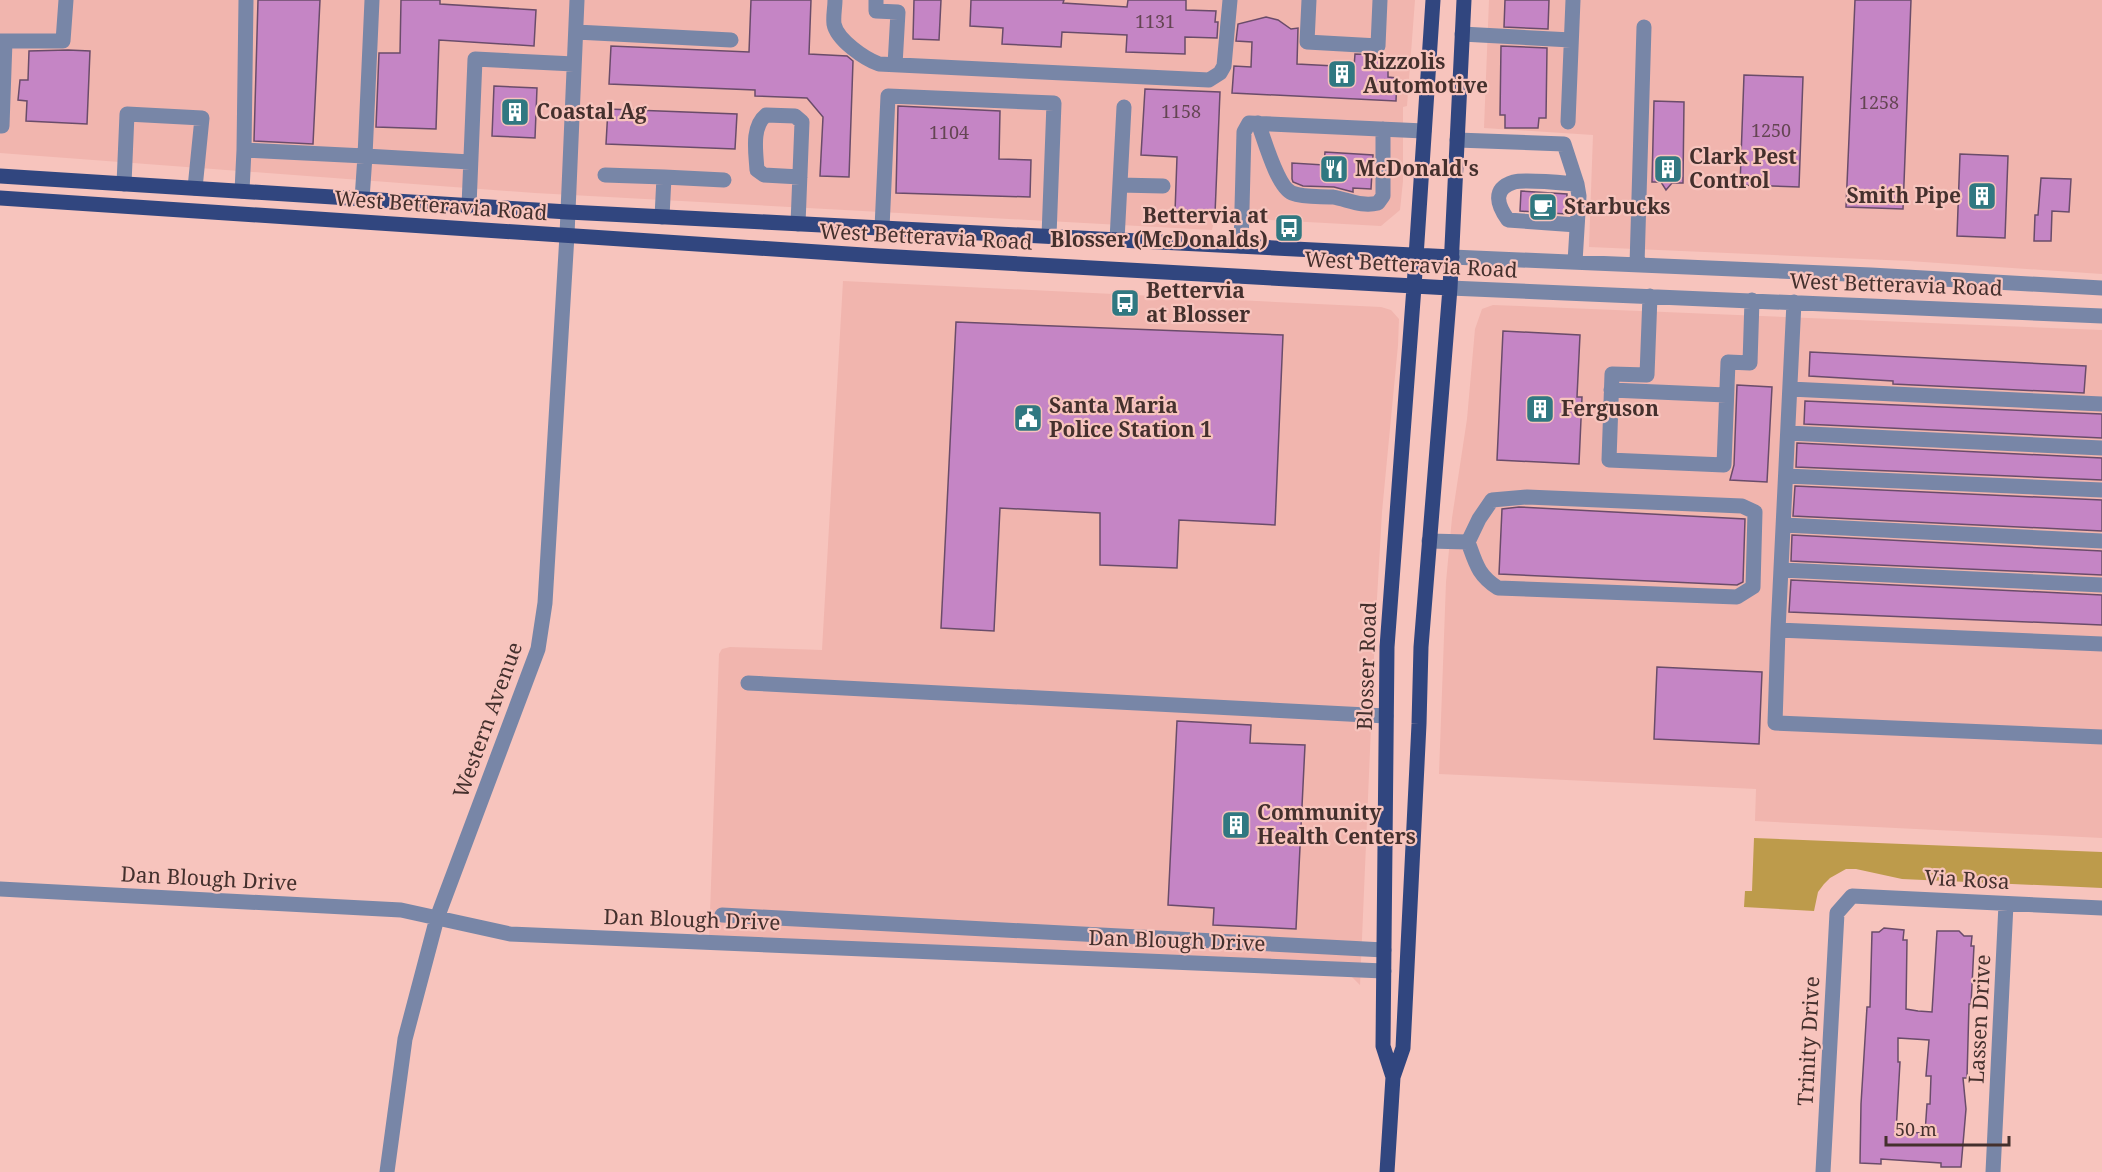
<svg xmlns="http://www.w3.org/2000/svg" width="2102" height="1172" viewBox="0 0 2102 1172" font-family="'Noto Serif',serif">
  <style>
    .built { fill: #f1b5ae }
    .green { fill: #bd9b4b }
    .building { fill: #c585c5; stroke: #6a4c6a; stroke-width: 1.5; fill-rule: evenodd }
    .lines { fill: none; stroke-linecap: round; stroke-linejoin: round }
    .minor { stroke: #7886a7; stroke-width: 15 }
    .major { stroke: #31467f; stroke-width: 15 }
    .labels { text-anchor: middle; stroke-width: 4.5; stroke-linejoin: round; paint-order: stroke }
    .number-label { font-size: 18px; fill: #644553 }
    .poi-label { font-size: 21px; font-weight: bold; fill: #44302d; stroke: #f7c4bd; text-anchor: start }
    .street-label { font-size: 21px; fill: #44302d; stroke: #f7c4bd }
  </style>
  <rect width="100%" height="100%" fill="#f7c4bd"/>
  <!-- built -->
  <path class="built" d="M0,0h1415l-8,106 -4,1v74l-3,29 -19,16 -166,-9 -3,13 -677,-37 -535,-40z
    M1489,0h613v274l-193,-13 -320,-14 4,-112 -109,-7z
    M843,281l538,26 10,3 8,9 -1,26 -16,167 -7,121 -15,352 -9,-9 -642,-34 10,-288 3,-5 8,-2 92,3z
    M1493,305l609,25v508l-347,-17 1,-32 -317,-15 7,-192 6,-64 15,-99 8,-90 7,-20z"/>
  <!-- green -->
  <path class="green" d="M1754,838l348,14v36l-200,-9 -46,-10h-10l-16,9 -6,6 -6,8 -4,19 -70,-4 1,-16h7z"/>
  <!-- building -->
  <path class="building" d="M258,0h62l-7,144 -59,-3z
    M401,0h39v4l96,6 -2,36 -95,-6 -3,89 -60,-2 3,-74h21z
    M751,0h60l-2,54 38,2 6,5 -4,116 -29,-1 3,-59 -16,-19 -52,-2v-6l-146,-6 2,-38 138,6z
    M914,0h27l-2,40 -26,-1z
    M971,0h93l-1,3 64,4 1,-7h58v10l30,1 -1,11h3l-1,16 -32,-1v17l-59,-2 1,-17 -65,-3 -1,15 -59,-3 1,-16 -33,-2z
    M1505,0h44l-1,29 -44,-2z
    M1855,0h56l-8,209 -57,-2z
    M1266,17l12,3 13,9 7,-1 -1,36 57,3 1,-13 26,1 -1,15h8v7l9,1 -1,23 -164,-8 2,-27 17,1 1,-25 -16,-1 2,-17z
    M1501,46l46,2 -1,70h-7l-1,10h-33v-13h-5z
    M68,50l22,1 -3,73 -61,-3 1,-20 -9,-1 2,-20h8l1,-29z
    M1744,75l59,2 -4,110 -59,-2z
    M494,86l43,2 -2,50 -43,-2z
    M1145,89l75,3 -5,122 -40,-2 2,-55 -36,-2z
    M1654,101l30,1 -1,81h-11l-6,7 -5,-8h-9z
    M898,106l102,5 -1,48 32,1 -1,37 -134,-4z
    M608,109l129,5 -2,35 -129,-5z
    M1325,152l48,3 -2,34 -18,-1v4l-19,-5 -31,-1 -10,-4 -1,-3v-16l32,2z
    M1960,154l48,2 -3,82 -48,-2z
    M2041,178l30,1 -2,33 -17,-1 -1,30h-17l1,-26h3z
    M1521,191l46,3 -1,20 -46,-3z
    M956,322l327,13 -8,190 -96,-5 -2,48 -77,-3v-52l-100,-5 -6,123 -53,-3z
    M1503,331l77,4 -3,62h5l-3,67 -82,-4z
    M1810,352l276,14 -2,27 -191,-9v-3l-84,-5z
    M1737,385l35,2 -5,95 -37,-2 4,-15z
    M1805,401l297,13v24l-298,-14z
    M1797,443l305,15v22l-306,-13z
    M1795,486l307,14v31l-309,-15z
    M1519,507l226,12 -2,63 -6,3 -238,-11 3,-65z
    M1792,535l310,16v24l-311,-14z
    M1791,580l311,15v30l-313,-13z
    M1657,667l105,5 -3,72 -105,-5z
    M1177,721l74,4 -1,18 55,2 -9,184 -83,-4 1,-17 -46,-3z
    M1884,928l20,2 -1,10h4l-1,69 12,2 14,1 5,-81h22l5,5h8l-1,10h3l-3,58h-2l-2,74h-4l3,31 -5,58h-20v-4l-60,-4v5l-21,-1 1,-59 6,-97h3l2,-75h7zM1898,1038l31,2 -3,36h5l-1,28h-3l-2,29 -29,-1 4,-70h-2z"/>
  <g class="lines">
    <!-- minor -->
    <path class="minor" d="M835,0c0,8 -2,16 -1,24 3,16 31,35 45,40l330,16 11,-7 4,-7 6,-66
      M876,0v11l22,1 -3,53
      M1309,0l-2,42 71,4 2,-46
      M576,32l155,8
      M1462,34l109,6
      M0,41h5l-3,85h-2
      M5,41h58l3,-41
      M1568,122l5,-122
      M1258,123c6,15 19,64 34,70 12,5 28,3 41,4 16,3 29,10 45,6l5,-7v-67
      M1457,140l107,4 13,40 2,12 -4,66
      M244,150l2,-150
      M605,175l59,2 -2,40
      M664,177l60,3
      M124,184l3,-70 75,4 -7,70
      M1577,184c-13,-1 -52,-5 -63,-2 -23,7 -16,24 -6,38l69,5
      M1120,185l43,1
      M242,191l2,-41 121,6 7,-156
      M362,199l3,-43 105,6
      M469,206l6,-147 99,5
      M798,224l4,-102 -7,-6 -29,-1c-15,12 -10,38 -9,55l7,5 36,2
      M882,228l6,-132 166,7 -5,133
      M1117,240l7,-133
      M1241,246l3,-114 5,-9 175,8
      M1452,257l419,18 231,13
      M1637,265l7,-238
      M1450,288l652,28
      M1650,296l-3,79 -35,-1 -3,86 115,5 4,-103 22,1 2,-63
      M1794,302l-16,328 324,14
      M1790,389l312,15
      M1611,390l115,5
      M1788,433l314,15
      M1786,476l316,14
      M1784,525l318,16
      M1429,541l39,1 11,-23 13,-19 35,-3 215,9 13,6 -2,75 -16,10 -239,-9c-20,-13 -22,-24 -30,-46
      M1782,570l320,15
      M1778,630l-3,93 327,14
      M748,683l638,33
      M0,889l401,21 109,24 874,37
      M722,915l662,35
      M387,1172l18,-133 32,-121 101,-269 7,-46 22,-368 10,-235
      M1823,1172l14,-259 15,-17 250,12
      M1993,1172l13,-268"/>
    <!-- major -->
    <path class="major" d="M0,176l568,36 884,45
      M0,198l879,58 571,32
      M1393,1077l-10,-31 4,-399 27,-360 19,-287
      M1387,1172l6,-95 10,-29 16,-324 2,-77 29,-359 14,-288"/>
  </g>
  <!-- icons -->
  <defs>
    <g id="building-square" transform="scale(1.5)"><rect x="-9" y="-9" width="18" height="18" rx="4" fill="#307881" stroke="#f7c4bd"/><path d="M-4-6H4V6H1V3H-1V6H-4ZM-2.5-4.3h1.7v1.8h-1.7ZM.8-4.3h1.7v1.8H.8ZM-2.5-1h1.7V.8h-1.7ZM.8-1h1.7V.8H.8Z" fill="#fff"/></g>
    <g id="restaurant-square" transform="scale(1.5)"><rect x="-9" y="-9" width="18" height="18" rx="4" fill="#307881" stroke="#f7c4bd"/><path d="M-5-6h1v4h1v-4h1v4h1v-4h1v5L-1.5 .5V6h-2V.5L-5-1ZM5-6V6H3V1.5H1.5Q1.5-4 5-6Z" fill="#fff"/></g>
    <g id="cafe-square" transform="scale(1.5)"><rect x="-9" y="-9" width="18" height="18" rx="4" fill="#307881" stroke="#f7c4bd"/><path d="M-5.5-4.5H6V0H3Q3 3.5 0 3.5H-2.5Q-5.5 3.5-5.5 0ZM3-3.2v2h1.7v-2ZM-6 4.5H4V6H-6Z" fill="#fff"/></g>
    <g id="bus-square" transform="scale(1.5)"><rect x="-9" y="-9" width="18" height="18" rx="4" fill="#307881" stroke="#f7c4bd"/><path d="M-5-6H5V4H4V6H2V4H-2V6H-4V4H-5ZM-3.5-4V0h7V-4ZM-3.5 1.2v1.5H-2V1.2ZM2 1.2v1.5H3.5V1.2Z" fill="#fff"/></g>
    <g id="civic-square" transform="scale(1.5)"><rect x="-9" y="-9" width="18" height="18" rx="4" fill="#307881" stroke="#f7c4bd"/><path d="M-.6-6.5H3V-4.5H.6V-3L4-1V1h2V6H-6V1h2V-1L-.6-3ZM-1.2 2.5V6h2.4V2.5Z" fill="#fff"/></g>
  </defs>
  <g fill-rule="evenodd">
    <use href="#building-square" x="1342" y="74"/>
    <use href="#building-square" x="515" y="112"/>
    <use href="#restaurant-square" x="1334" y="169"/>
    <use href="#building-square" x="1668" y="169"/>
    <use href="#building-square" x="1982" y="196"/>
    <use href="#cafe-square" x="1543" y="207"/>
    <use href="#bus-square" x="1289" y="228"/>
    <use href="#bus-square" x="1125" y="303"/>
    <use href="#building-square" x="1540" y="409"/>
    <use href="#civic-square" x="1028" y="418"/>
    <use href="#building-square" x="1236" y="825"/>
  </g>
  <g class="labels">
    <!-- number labels -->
    <g class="number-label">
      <text x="1155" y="28">1131</text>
      <text x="1879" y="109">1258</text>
      <text x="1181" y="118">1158</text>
      <text x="1771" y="137">1250</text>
      <text x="949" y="139">1104</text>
    </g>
    <!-- poi labels -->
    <g class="poi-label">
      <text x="1363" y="69">Rizzolis<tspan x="1363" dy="24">Automotive</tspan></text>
      <text x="536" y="119">Coastal Ag</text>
      <text x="1689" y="164">Clark Pest<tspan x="1689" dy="24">Control</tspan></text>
      <text x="1355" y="176">McDonald's</text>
      <text x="1961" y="203" text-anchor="end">Smith Pipe</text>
      <text x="1564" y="214">Starbucks</text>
      <text x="1268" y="223" text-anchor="end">Bettervia at<tspan x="1268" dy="24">Blosser (McDonalds)</tspan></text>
      <text x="1146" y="298">Bettervia<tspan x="1146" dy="24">at Blosser</tspan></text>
      <text x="1049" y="413">Santa Maria<tspan x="1049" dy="24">Police Station 1</tspan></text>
      <text x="1561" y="416">Ferguson</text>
      <text x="1257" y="820">Community<tspan x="1257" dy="24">Health Centers</tspan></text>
    </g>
    <!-- street labels -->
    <g class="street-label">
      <text transform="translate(441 206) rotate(4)" y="7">West Betteravia Road</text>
      <text transform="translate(926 237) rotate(3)" y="7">West Betteravia Road</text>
      <text transform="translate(1411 265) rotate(3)" y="7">West Betteravia Road</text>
      <text transform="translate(1896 285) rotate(2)" y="7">West Betteravia Road</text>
      <text transform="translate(1367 666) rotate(-88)" y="7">Blosser Road</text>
      <text transform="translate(488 720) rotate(-70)" y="7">Western Avenue</text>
      <text transform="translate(209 879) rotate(3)" y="7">Dan Blough Drive</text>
      <text transform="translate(1967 880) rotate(3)" y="7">Via Rosa</text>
      <text transform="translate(692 920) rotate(2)" y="7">Dan Blough Drive</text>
      <text transform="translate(1177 941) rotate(2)" y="7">Dan Blough Drive</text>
      <text transform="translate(1980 1019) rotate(-87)" y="7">Lassen Drive</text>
      <text transform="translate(1809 1041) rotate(-87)" y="7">Trinity Drive</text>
    </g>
  </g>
  <!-- scale -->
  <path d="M1886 1136v9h123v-9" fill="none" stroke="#44302d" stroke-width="3"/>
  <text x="1895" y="1136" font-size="18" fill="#44302d" stroke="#f7c4bd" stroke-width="4.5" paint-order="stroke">50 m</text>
</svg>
